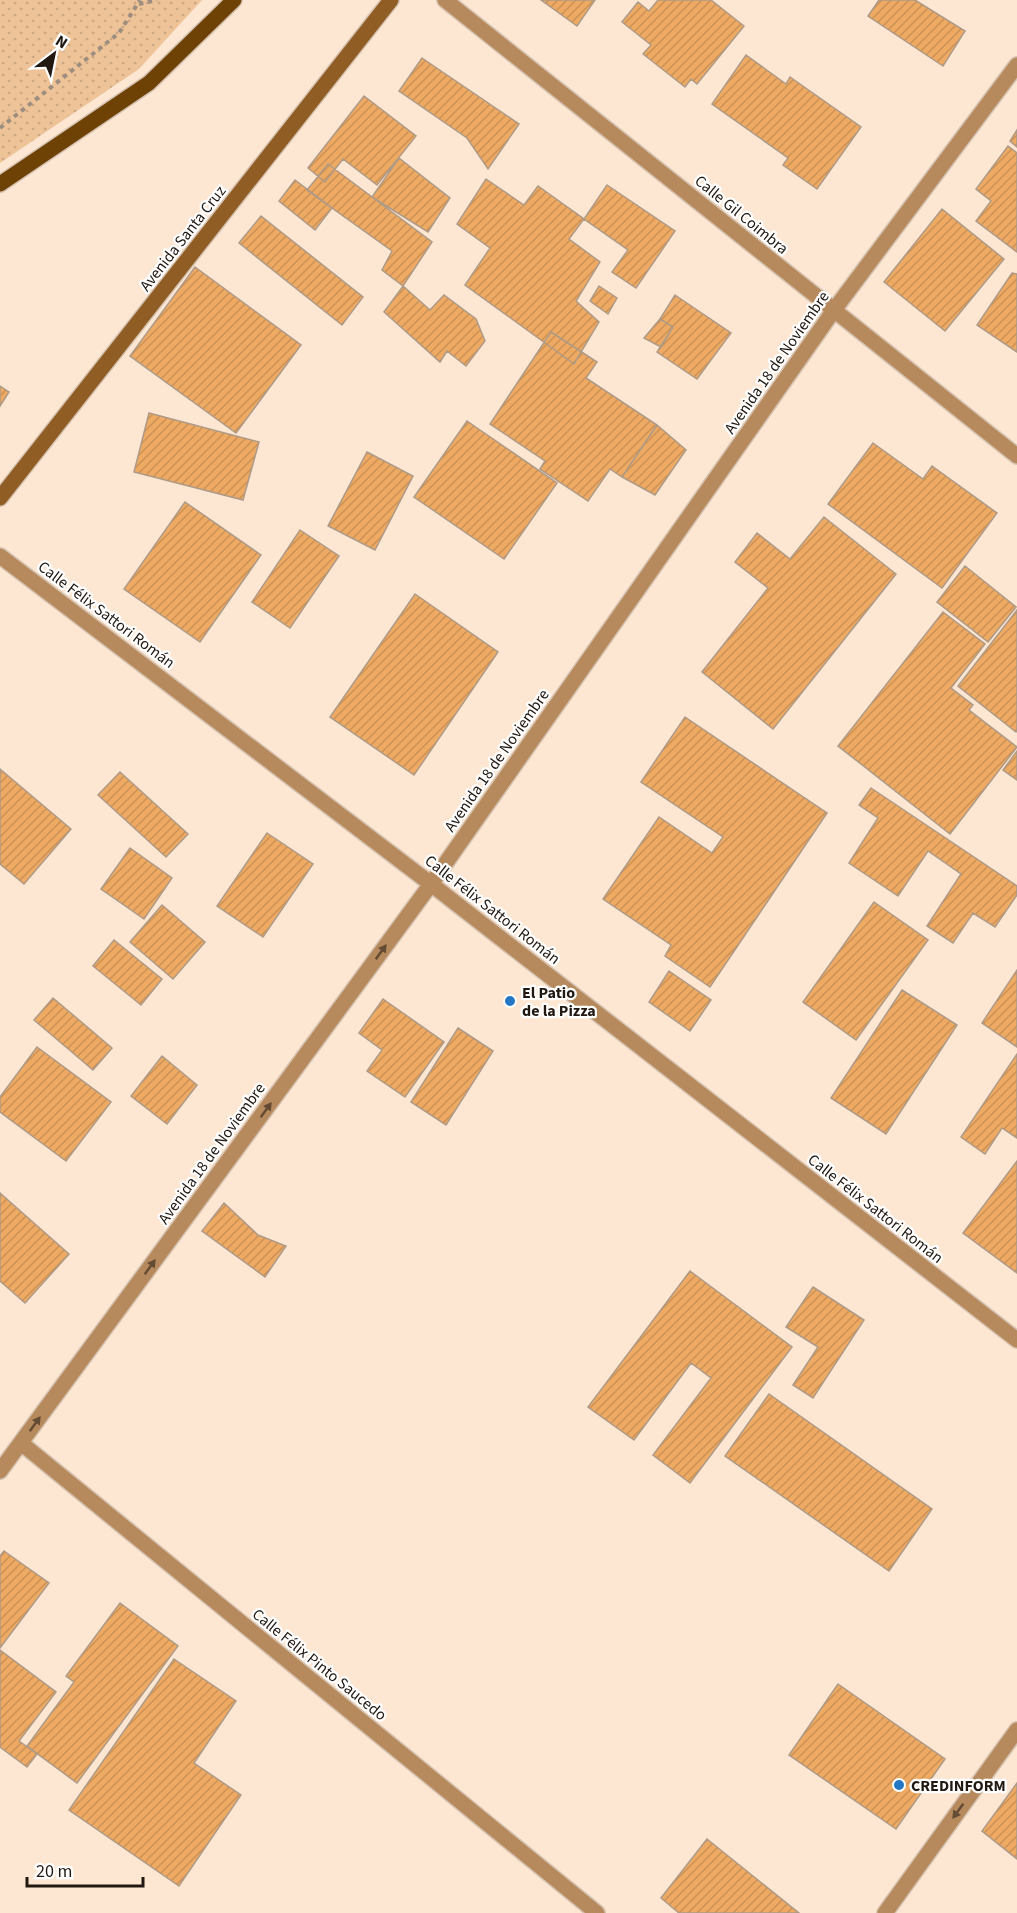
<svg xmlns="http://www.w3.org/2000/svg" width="1017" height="1913" viewBox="0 0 1017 1913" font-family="'Source Sans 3',sans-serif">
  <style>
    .grass { fill: url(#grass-dots) }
    .building { fill: url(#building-hatch); stroke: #ad9a87; stroke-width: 1.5 }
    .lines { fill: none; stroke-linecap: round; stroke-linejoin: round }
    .minor-casing { stroke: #d5c2b0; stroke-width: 18 }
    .tertiary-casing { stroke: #d5c2b0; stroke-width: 18 }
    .secondary-casing { stroke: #d5c2b0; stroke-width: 18 }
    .primary-casing { stroke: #d5c2b0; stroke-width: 18 }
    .path { stroke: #9e8e7f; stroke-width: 4; stroke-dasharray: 4.5 4.5; stroke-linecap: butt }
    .minor { stroke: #b68a5d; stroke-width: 15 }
    .tertiary { stroke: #b68a5d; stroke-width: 15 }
    .secondary { stroke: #905d24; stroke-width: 15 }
    .primary { stroke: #6e4104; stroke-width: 15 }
    .oneway { fill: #644b33 }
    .poi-dot { fill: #2477c5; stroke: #fff; stroke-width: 2 }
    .labels { text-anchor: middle; stroke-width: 4.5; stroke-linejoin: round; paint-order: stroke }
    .street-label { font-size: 16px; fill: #201811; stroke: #fff }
    .poi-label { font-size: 16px; font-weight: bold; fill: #201811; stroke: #fff; text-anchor: start }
  </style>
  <defs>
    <pattern id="grass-dots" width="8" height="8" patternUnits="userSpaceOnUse" patternTransform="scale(1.5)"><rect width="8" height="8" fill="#eec398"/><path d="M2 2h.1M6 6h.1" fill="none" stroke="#cca782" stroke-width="1.8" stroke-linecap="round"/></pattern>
    <pattern id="building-hatch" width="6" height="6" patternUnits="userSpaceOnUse" patternTransform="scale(1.5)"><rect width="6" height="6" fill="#eeaa63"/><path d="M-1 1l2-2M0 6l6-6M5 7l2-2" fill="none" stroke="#cc9255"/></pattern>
  </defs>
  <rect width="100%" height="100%" fill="#fde7d3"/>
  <!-- grass -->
  <path class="grass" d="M0,0h202l-63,69 -139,94z"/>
  <!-- building -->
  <path class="building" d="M541,0h54l-18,26z
    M658,0h53l33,26 -47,58 -6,-5 -6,8 -42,-33 8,-9 -29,-23 16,-20 11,9z
    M879,0h36l50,31 -22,35 -75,-50z
    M746,55l40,29 4,-7 71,50 -44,62 -34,-24 5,-7 -76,-54z
    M422,58l97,66 -31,45 -21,-31 -68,-47z
    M364,96l52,40 -39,49 -34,-26 -18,23 -17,-14z
    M1017,130v17l-7,-6z
    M1008,146l9,7v99l-41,-31 15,-20 -15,-12z
    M399,158l51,40 -22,34 -56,-35z
    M328,164l104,78 -29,44 -21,-16 10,-19 -85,-61z
    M486,179l38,26 14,-19 46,33 -15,20 31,23 -24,39 23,21 -25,42 -109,-79 25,-37 -33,-24z
    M295,180l37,28 -17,22 -36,-29z
    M607,185l68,46 -39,57 -24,-16 16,-22 -44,-31z
    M942,209l62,50 -59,72 -61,-49z
    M261,216l102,81 -21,28 -103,-82z
    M195,267l106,78 -65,88 -106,-77z
    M1012,273l5,1v78l-40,-27z
    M403,286l27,24 14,-15 32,24 9,22 -19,25 -19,-15 -7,11 -56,-50z
    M599,286l18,12 -9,16 -18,-13z
    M675,295l56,38 -34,46 -40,-27 16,-25 -13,-8z
    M660,319l13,8 -12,20 -17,-9z
    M551,332l46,30 -11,16 71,47 -35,52 -12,-8 -22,32 -48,-32 5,-8 -55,-37z
    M0,386l9,6 -9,14z
    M149,413l110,29 -16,58 -109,-28z
    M467,421l90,62 -53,76 -90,-62z
    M657,425l29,25 -31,45 -33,-18z
    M873,443l50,36 9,-13 65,47 -55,75 -114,-84z
    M367,452l46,24 -38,74 -47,-24z
    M185,502l76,53 -61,87 -76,-53z
    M824,517l72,57 -123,155 -71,-57 66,-84 -33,-26 22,-29 33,26z
    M300,530l39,26 -49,72 -38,-26z
    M965,566l51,41 -28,35 -51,-40z
    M415,594l83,58 -84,123 -84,-58z
    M1017,610v121l-1,1 -58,-46z
    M943,612l42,32 -34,44 22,17 -4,5 48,37 -67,87 -112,-88z
    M685,717l142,96 -117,174 -45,-31 6,-11 -68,-46 56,-82 53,36 11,-16 -82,-55z
    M1017,751v29l-14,-10z
    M0,769l71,60 -47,55 -24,-20z
    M120,772l68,62 -22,23 -68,-62z
    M871,788l146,98v9l-22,32 -22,-14 -20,30 -26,-17 34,-52 -33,-23 -30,45 -49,-33 29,-45 -19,-13z
    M267,833l46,31 -50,73 -46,-31z
    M130,848l42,30 -28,41 -43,-30z
    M874,902l54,38 -72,100 -53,-38z
    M162,905l43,37 -32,37 -43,-37z
    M114,940l48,39 -21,26 -48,-39z
    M1017,970v77l-35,-24z
    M669,971l42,29 -21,31 -41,-29z
    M902,990l55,35 -71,109 -55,-36z
    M53,998l59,50 -19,22 -59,-50z
    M383,999l61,43 -39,55 -38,-26 15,-21 -23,-17z
    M458,1028l35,23 -47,74 -35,-23z
    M37,1047l74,55 -45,59 -66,-49v-15z
    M1017,1054v84l-15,-10 -17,26 -24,-17z
    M162,1056l35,29 -30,39 -36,-28z
    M1017,1161v112l-54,-40z
    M0,1193l69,61 -44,49 -25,-22z
    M224,1203l34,32 28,11 -21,31 -63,-46z
    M690,1271l102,76 -102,136 -37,-28 58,-77 -20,-15 -57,77 -46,-33z
    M813,1287l51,33 -51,78 -20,-13 25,-38 -32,-20z
    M769,1394l163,115 -43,62 -164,-115z
    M4,1551l45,32 -49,65v-92z
    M120,1603l58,43 -101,137 -50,-37 47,-64 -8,-6z
    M0,1650l56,42 -37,49 18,13 -10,13 -27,-20z
    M174,1659l62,42 -42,62 47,32 -62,91 -110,-76z
    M838,1684l107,75 -49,70 -107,-74z
    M1017,1783v76l-35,-28z
    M707,1839l92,74h-120l-18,-15z"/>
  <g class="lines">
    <!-- minor casing -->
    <g class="minor-casing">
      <path id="minor" d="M0,556l431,328 586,456
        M21,1443l576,470
        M0,1471l431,-587 403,-574 183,-245
        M885,1913l132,-183"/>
    </g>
    <!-- tertiary casing -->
    <g class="tertiary-casing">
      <path id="tertiary" d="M445,0l572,456"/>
    </g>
    <!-- secondary casing -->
    <g class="secondary-casing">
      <path id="secondary" d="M0,498l391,-498"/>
    </g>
    <!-- primary casing -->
    <g class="primary-casing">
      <path id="primary" d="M0,184l149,-101 85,-83"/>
    </g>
    <!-- path -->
    <path class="path" d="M139,4l18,-4
      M0,128l119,-95 21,-33"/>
    <!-- minor -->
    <use href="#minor" class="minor"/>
    <!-- tertiary -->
    <use href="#tertiary" class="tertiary"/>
    <!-- secondary -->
    <use href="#secondary" class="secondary"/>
    <!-- primary -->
    <use href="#primary" class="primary"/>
  </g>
  <!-- one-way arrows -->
  <defs><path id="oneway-solid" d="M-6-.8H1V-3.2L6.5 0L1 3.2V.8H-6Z" transform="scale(1.5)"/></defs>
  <g class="oneway">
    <use href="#oneway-solid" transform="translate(381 952) rotate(-54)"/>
    <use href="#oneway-solid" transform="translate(266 1110) rotate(-54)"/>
    <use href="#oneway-solid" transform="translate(150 1267) rotate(-54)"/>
    <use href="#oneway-solid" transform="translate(35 1424) rotate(-54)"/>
    <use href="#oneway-solid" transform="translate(958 1811) rotate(126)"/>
  </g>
  <!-- markers -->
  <g class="poi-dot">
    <circle cx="510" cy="1001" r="6"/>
    <circle cx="899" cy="1785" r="6"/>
  </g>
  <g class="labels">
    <!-- street labels -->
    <g class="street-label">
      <text transform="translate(742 214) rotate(39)" y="6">Calle Gil Coimbra</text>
      <text transform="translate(182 238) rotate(-52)" y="6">Avenida Santa Cruz</text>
      <text transform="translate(776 362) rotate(-55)" y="6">Avenida 18 de Noviembre</text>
      <text transform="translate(107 614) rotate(37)" y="6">Calle Félix Sattori Román</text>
      <text transform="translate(496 760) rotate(-55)" y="6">Avenida 18 de Noviembre</text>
      <text transform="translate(493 909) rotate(38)" y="6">Calle Félix Sattori Román</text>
      <text transform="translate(211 1153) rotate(-54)" y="6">Avenida 18 de Noviembre</text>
      <text transform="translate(876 1208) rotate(38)" y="6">Calle Félix Sattori Román</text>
      <text transform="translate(320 1664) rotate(39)" y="6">Calle Félix Pinto Saucedo</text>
    </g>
    <!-- poi labels -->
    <g class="poi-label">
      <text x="522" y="998">El Patio<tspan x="522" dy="18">de la Pizza</tspan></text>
      <text x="911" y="1791">CREDINFORM</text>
    </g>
  </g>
  <!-- north arrow -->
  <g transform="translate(54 54) rotate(32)" stroke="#ffffff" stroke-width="4.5" paint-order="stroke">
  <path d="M0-4.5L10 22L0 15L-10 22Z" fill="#201811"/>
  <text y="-9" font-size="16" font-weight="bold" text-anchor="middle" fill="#201811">N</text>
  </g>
  <!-- scale -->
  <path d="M27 1877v9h116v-9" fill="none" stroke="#201811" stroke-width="3"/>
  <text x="36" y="1877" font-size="18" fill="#201811" stroke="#ffffff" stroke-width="4.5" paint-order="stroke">20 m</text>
</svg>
